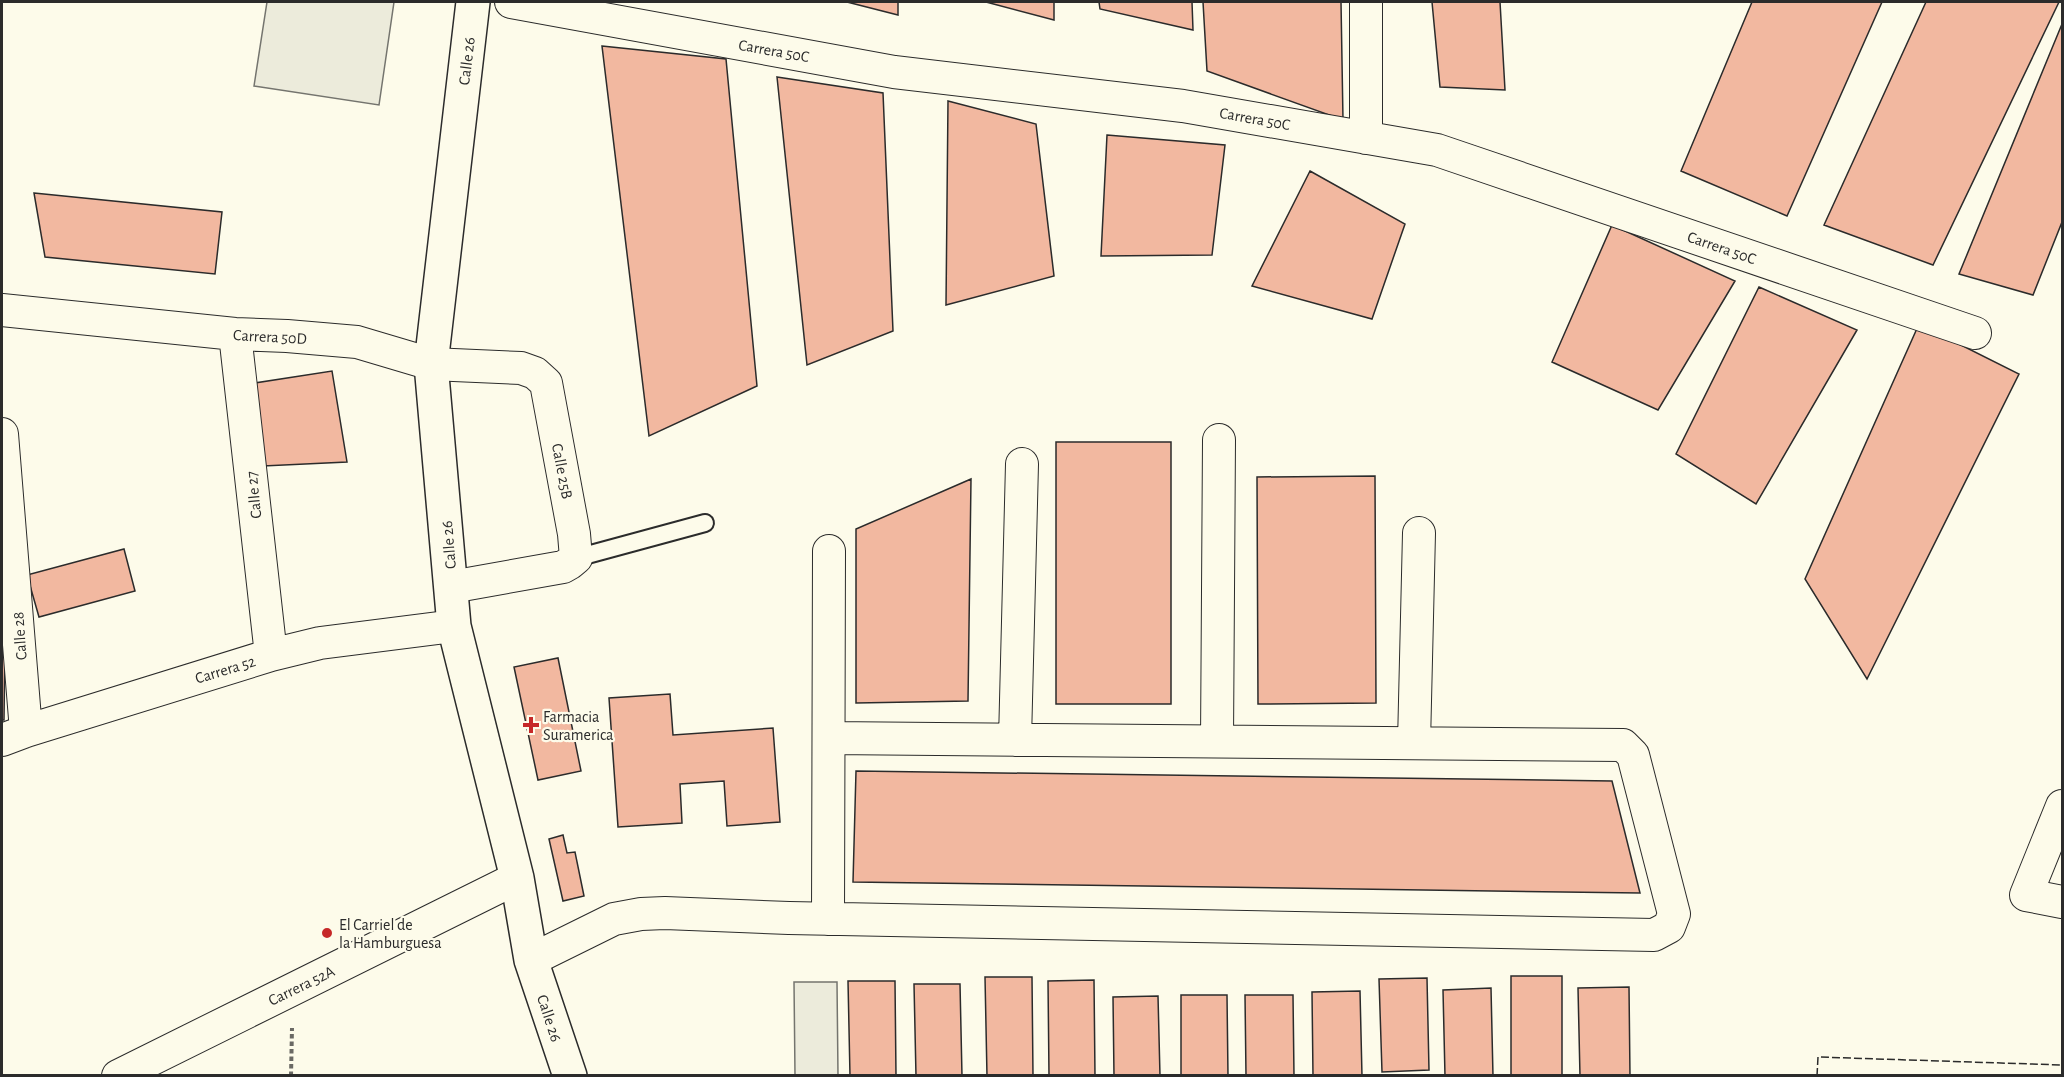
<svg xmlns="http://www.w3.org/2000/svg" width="2064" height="1077" viewBox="0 0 2064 1077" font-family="'Alegreya Sans',sans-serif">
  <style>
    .green { fill: #ecebdb; stroke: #74746e; stroke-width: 1.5 }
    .building { fill: #f2b8a0; stroke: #2b2b2b; stroke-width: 1.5 }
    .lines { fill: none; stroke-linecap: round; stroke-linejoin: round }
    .lane-casing { stroke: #2b2b2b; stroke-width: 20 }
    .street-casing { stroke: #2b2b2b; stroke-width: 34 }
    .secondary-casing { stroke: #2b2b2b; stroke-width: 36 }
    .path { stroke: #6a6964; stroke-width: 4; stroke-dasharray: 4.5 3; stroke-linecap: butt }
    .lane { stroke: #fdfbea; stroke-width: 16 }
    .street { stroke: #fdfbea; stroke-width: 32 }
    .secondary { stroke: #fdfbea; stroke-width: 33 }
    .fence { stroke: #2b2b2b; stroke-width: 1.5; stroke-dasharray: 8 3; stroke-linecap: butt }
    .poi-dot { fill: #c62828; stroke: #fdfbea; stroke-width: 2 }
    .labels { text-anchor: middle; stroke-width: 4.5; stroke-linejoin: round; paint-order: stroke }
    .street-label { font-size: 16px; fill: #2b2b2b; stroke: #fdfbea }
    .poi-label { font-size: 16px; fill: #2b2b2b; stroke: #fdfbea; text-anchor: start }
  </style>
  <rect width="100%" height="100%" fill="#fdfbea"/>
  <!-- green -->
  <path class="green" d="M267,2h127l-15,103 -125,-19z
    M794,982h43l1,93h-43z"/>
  <!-- building -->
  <path class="building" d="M847,2h51v13z
    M986,2h68v18z
    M1099,2h93l1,28 -93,-21z
    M1203,2h138l2,118 -136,-49z
    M1432,2h68l5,88 -65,-3z
    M1752,2h130l-95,214 -106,-45z
    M1926,2h133l-126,263 -109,-40z
    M2062,24v198l-29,73 -74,-21z
    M602,46l124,13 31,327 -108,50z
    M777,77l106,16 10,238 -86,34z
    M948,101l88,23 18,152 -108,29z
    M1107,135l118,10 -13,110 -111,1z
    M1310,171l95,53 -33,95 -120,-33z
    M34,193l188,19 -7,62 -170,-17z
    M1612,225l123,56 -77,129 -106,-48z
    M1759,287l98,43 -101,174 -80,-50z
    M1919,324l100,50 -152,305 -62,-100z
    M332,371l15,91 -84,4 -8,-83z
    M1056,442h115v262h-115z
    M1375,476l1,227 -118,1 -1,-227z
    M971,479l-3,222 -112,2v-174z
    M124,549l11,42 -96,26 -12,-42z
    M2,565h4l-2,155h-2z
    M558,658l23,113 -43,9 -24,-113z
    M670,694l3,41 100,-7 7,94 -53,4 -3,-45 -44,3 2,39 -64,4 -9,-129z
    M856,771l756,10 28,112 -787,-11z
    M563,835l4,18 8,-1 9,44 -21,5 -14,-62z
    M1511,976h51v100h-51z
    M985,977h47l1,99h-46z
    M1427,978l2,92 -47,2 -3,-93z
    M1094,980l1,96h-46l-1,-95z
    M848,981h47l1,95h-46z
    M914,984h46l2,92h-46z
    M1629,987l1,89h-50l-2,-88z
    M1491,988l2,88h-48l-2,-86z
    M1360,991l2,85h-49l-1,-84z
    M1181,995h46l1,81h-47z
    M1245,995h48l1,81h-48z
    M1158,996l2,80h-46l-1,-79z"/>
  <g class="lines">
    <!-- lane casing -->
    <g class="lane-casing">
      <path id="lane" d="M576,558l129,-35"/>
    </g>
    <!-- street casing -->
    <g class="street-casing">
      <path id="street" d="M511,2l383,70 289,34 254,44 538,183
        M1366,2v136
        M2,310l233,24 52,2 70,6 74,22 90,4 14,5 11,10 28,151 2,24 -6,5 -7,4 -112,20
        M235,334l36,321
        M2,434l24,297
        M2,740l24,-9 245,-76 49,-12 134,-17
        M1015,740l7,-276
        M1217,741l2,-301
        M1414,743l5,-210
        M2062,806l-36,89 36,7
        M828,919l1,-368
        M531,960l83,-41 27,-5 24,-1 124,5 865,17 15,-8 5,-13 -41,-159 -10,-10 -793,-7
        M118,1076l399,-198"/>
    </g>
    <!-- secondary casing -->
    <g class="secondary-casing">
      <path id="secondary" d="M473,2l-42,362 23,262 63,252 14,82 39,116"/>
    </g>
    <!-- path -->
    <path class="path" d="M291,1076l1,-48"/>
    <!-- lane -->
    <use href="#lane" class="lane"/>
    <!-- street -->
    <use href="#street" class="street"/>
    <!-- secondary -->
    <use href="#secondary" class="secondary"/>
    <!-- fence -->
    <path class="fence" d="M1817,1076l1,-19 244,8"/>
  </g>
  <!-- markers -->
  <g class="poi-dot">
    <path d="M528 716h6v6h6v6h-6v6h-6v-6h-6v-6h6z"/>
    <circle cx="327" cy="933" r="6"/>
  </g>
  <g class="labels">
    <!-- street labels -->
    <g class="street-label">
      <text transform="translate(774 50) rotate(10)" y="6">Carrera 50C</text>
      <text transform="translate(466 61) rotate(-83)" y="6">Calle 26</text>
      <text transform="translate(1255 118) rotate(10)" y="6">Carrera 50C</text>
      <text transform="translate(1722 247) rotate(19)" y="6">Carrera 50C</text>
      <text transform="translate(270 336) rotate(3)" y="6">Carrera 50D</text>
      <text transform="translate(563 471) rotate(79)" y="6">Calle 25B</text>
      <text transform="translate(253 495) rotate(-96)" y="6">Calle 27</text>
      <text transform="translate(448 545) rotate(-95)" y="6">Calle 26</text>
      <text transform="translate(19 636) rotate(-94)" y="6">Calle 28</text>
      <text transform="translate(225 669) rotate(-17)" y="6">Carrera 52</text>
      <text transform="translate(301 985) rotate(-26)" y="6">Carrera 52A</text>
      <text transform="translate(550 1018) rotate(72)" y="6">Calle 26</text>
    </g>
    <!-- poi labels -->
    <g class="poi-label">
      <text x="543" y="722">Farmacia<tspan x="543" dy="18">Suramerica</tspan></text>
      <text x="339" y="930">El Carriel de<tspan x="339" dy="18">la Hamburguesa</tspan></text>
    </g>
  </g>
  <!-- border -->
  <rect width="2064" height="1077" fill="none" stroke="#2b2b2b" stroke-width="6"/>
</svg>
